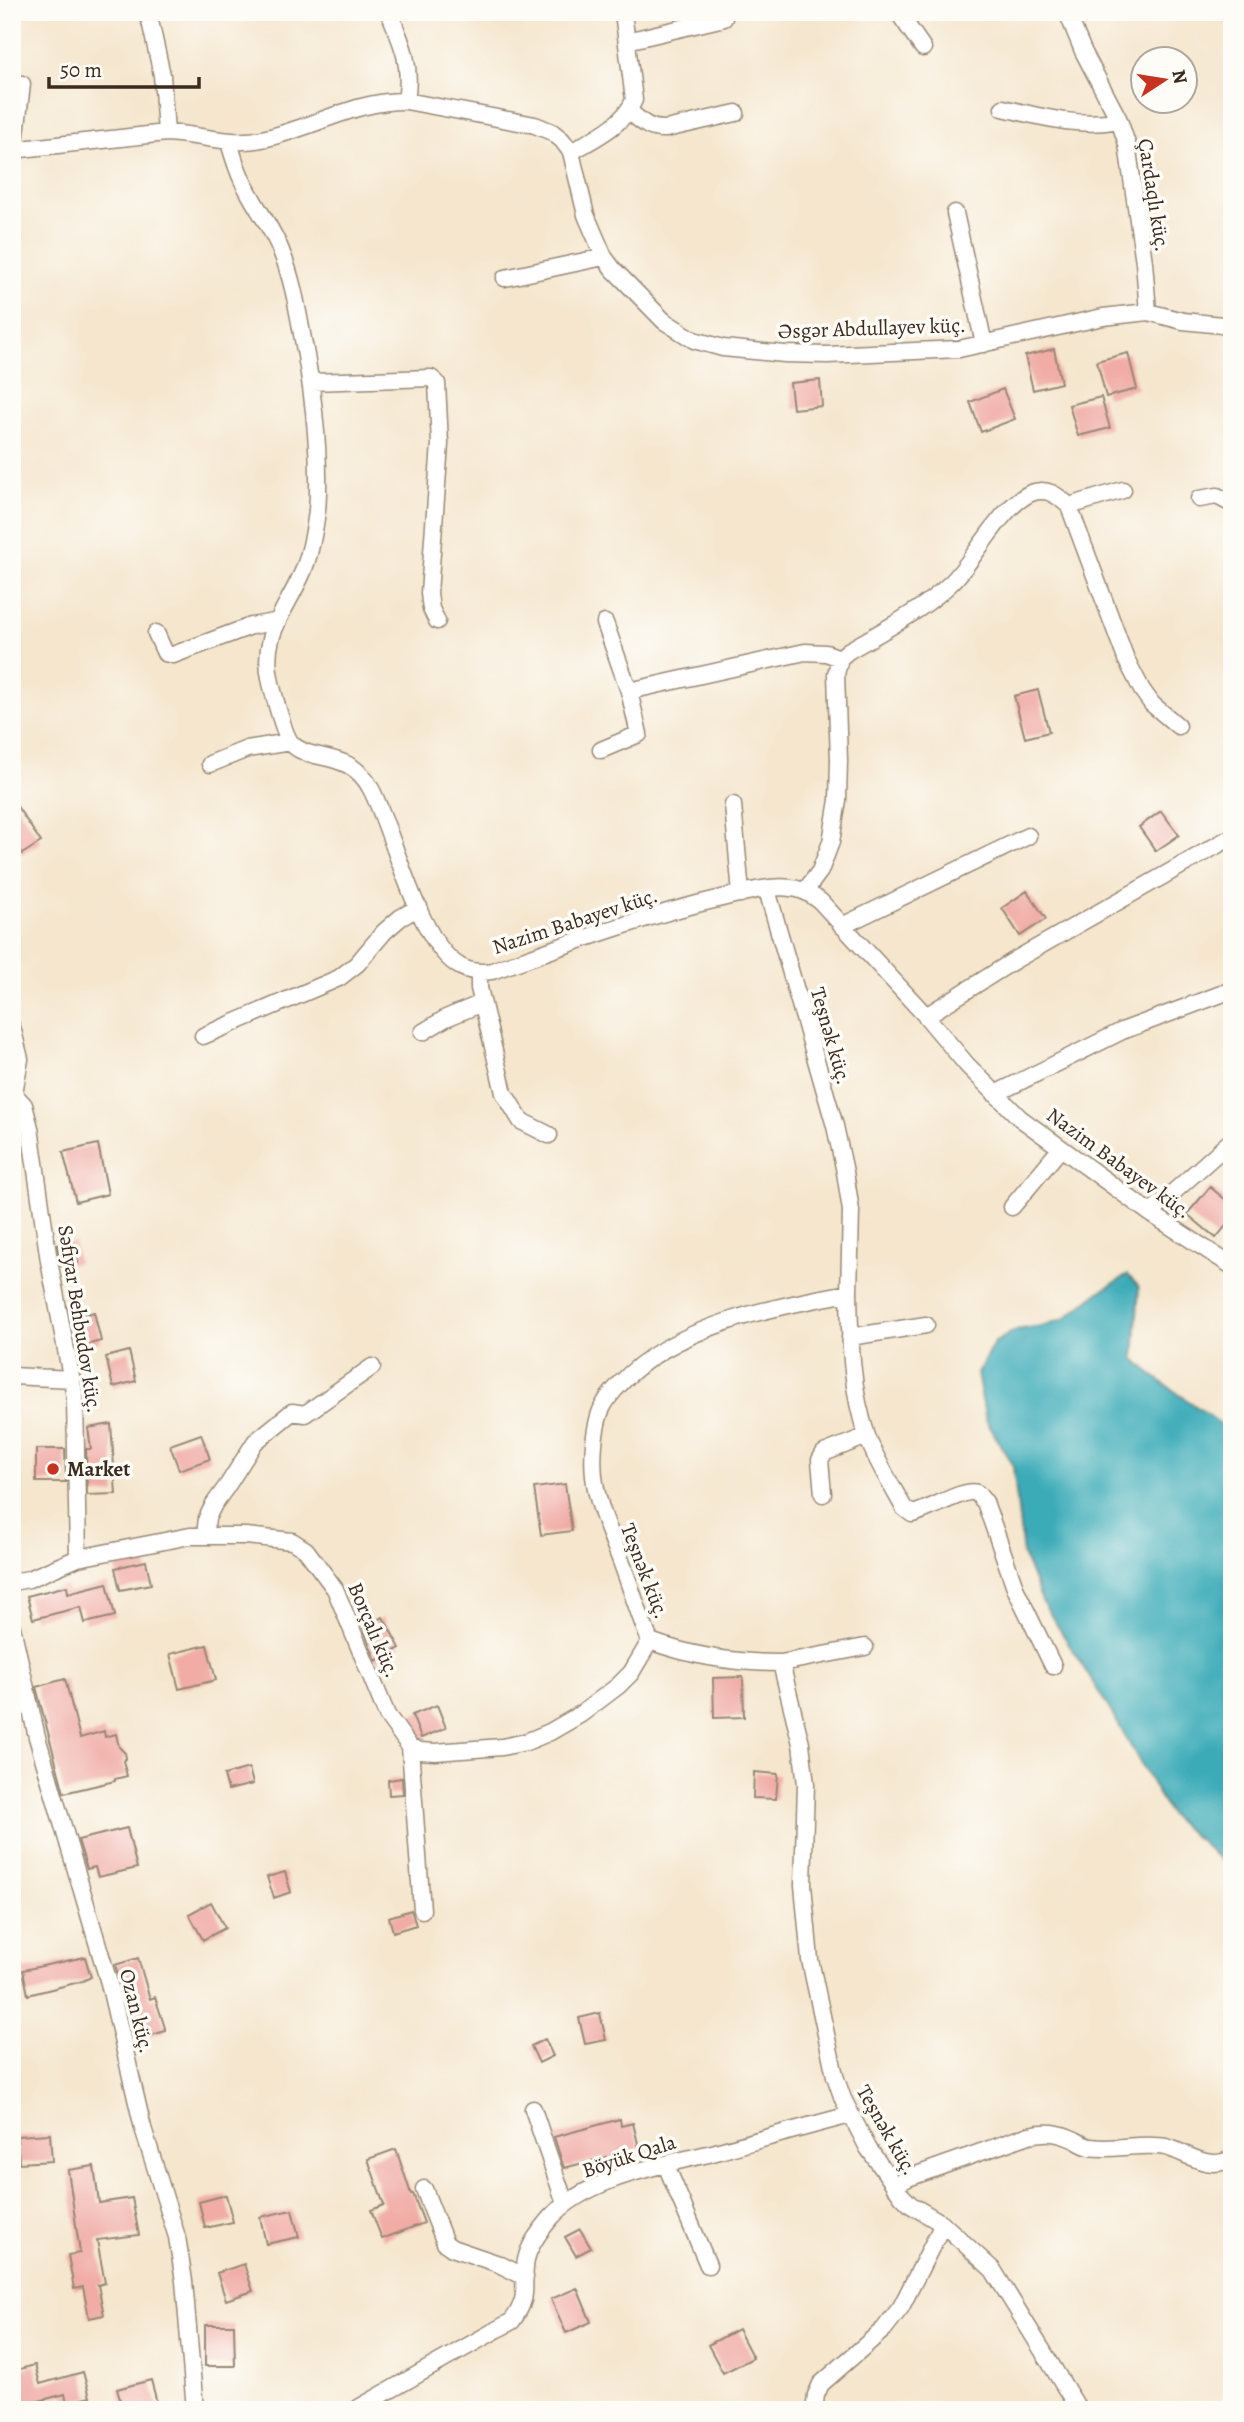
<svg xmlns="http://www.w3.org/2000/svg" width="1244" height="2422" viewBox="0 0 1244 2422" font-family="Alegreya,serif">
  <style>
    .water { fill: #3babb8; stroke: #3b6a6b; stroke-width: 2 }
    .building { fill: #f1aca6 }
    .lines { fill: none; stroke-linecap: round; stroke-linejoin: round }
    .street-casing { stroke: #988876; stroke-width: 19 }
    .street { stroke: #fff; stroke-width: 16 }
    .poi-dot { fill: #c8321e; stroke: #fdfcf7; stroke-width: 2.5 }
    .labels { text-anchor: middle; stroke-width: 7; stroke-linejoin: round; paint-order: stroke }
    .street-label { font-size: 21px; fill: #3b2a1e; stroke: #fdfcf7 }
    .poi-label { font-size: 21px; font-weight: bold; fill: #3b2a1e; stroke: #fdfcf7; text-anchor: start }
  </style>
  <rect width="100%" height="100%" fill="#fdfcf7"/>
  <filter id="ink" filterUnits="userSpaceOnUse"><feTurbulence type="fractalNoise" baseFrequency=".0143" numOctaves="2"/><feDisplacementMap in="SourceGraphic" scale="14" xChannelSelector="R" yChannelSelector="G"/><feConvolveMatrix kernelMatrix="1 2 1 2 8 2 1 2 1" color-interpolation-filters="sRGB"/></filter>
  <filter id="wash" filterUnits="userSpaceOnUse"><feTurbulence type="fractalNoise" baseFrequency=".00686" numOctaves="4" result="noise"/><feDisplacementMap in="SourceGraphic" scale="28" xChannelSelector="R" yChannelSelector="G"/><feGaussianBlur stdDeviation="1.57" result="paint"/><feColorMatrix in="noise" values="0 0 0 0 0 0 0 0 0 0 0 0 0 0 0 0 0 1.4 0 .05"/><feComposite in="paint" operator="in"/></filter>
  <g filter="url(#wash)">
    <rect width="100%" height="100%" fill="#f5e6cd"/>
    <!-- water -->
    <path class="water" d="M1128,1275l11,12 -5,71 18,17 80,57v438l-62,-55 -58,-102 -70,-112 -19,-46 -10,-89 -27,-46 -9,-46 17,-31 22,-13 25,-4 23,-7 36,-28z"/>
    <g id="blocks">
      <!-- building -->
      <path class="building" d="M1054,349l7,34 -28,7 -8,-34z
        M1128,353l9,36 -31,8 -9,-36z
        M820,380l2,26 -29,3 -3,-26z
        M1003,389l12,30 -34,13 -11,-30z
        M1101,397l9,31 -32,8 -9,-31z
        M1038,690l11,42 -24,6 -11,-42z
        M12,799l29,43 -19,12 -10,-15z
        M1161,811l18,24 -23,16 -17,-24z
        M1027,891l19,28 -26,17 -18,-28z
        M98,1144l10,50 -32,8 -13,-50z
        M1210,1187l22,18v13l-16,20 -29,-24z
        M74,1242l4,21 -17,3 -4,-21z
        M94,1312l7,29 -15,4 -7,-29z
        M129,1351l7,30 -23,6 -7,-30z
        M111,1424l5,70 -29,1 -1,-46h5l-3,-21z
        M201,1434l9,25 -31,11 -9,-25z
        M36,1449h29l1,33h-30z
        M565,1484l7,47 -31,4 -7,-47z
        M146,1561l5,23 -31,6 -5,-22z
        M107,1583l8,33 -30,7 -4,-16 -48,12 -6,-23 40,-10 1,7z
        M383,1617l17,31 -24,13 -13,-33z
        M207,1645l9,35 -37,9 -9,-35z
        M743,1677l1,40 -30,1 -1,-40z
        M65,1679l15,59 24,-7 1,6 11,-3 3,13 6,6 1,5 -3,3 4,15 -12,3v2l-51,12 -28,-106z
        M437,1705l9,23 -25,10 -9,-23z
        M249,1768l4,16 -25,6 -4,-15z
        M754,1772l24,2 -2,25 -23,-1z
        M402,1778l1,16 -14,1 -1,-15z
        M127,1828l10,40 -39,9 -3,-10 -8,2 -9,-29z
        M285,1872l6,20 -17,6 -7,-21z
        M211,1902l14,26 -22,12 -14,-26z
        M411,1910l5,15 -23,7 -4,-15z
        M85,1957l6,20 -8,4 -55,14 -5,-25z
        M138,1958l12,41 5,-2 11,34 -29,8 -22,-74z
        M600,2013l6,27 -21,4 -6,-26z
        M545,2039l8,17 -14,7 -8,-17z
        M620,2119l1,7 12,-3 7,29 -33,8 -1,-3 -42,11 -10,-31z
        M50,2134l2,27 -33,2 -2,-27z
        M396,2149l15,45h2l11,29 -42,16 -11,-29 13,-5 -16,-46z
        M94,2166l5,37 33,-5 7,37 -42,5 8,43 -7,2 6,30 -15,3 -6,-31 -9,2 -6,-34 12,-2 -12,-83z
        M226,2195l7,27 -28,6 -6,-26z
        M292,2210l7,27 -33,7 -6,-27z
        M580,2229l11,19 -15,8 -11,-19z
        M244,2264l9,27 -27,9 -9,-27z
        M577,2288l14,34 -25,11 -15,-34z
        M205,2325h29l1,41h-30z
        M738,2329l15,29 -30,15 -15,-28z
        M35,2365l5,19 43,-12 7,25 -23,6 -2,-9 -53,14v-37z
        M151,2380l8,30h-36l-6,-21z"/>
    </g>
  </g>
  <g filter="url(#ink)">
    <use href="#blocks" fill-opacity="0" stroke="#988876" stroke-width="2"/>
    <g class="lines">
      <!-- street casing -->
      <g class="street-casing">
        <path id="street" d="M148,12l14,63 4,58
          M389,12c14,33 23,53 17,89
          M898,12l25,36
          M1067,12l16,39 36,69 8,24 17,118 4,50
          M627,41l97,-23
          M1003,108c38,9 77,20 116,12
          M629,111c13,11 20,19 37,18l70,-16
          M229,142c5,17 10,34 19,49 11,21 25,39 33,60 11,26 16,55 21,83 10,51 17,105 16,158 0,22 -6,56 -14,77 -17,42 -45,65 -33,114 3,12 13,52 20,60 19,21 59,5 80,46 23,43 47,156 90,178 10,5 20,6 31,4 76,-27 151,-55 230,-73 21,-5 48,-13 69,-10 12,1 19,6 29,13l106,115 41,49 53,53 130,95 82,53
          M12,150l154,-17c33,1 63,13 96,6 49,-10 94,-39 144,-38l129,24 17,7 10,8 9,12 15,63 18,42 9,12 51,52 30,19 29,8 62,6 42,1 132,-6 144,-32 45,-5 35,9 49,5
          M14,150l8,-66
          M571,152c22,-13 53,-27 63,-52l-11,-88
          M955,213l29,131
          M505,278l99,-21
          M311,382l120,-4 6,5 3,61 -11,149 2,16 6,12
          M1199,499l18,-3 15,8
          M1069,506l54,-16
          M156,633l9,20 8,2 78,-29 24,-4
          M629,691l176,-39 21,1 14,5
          M601,750l38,-16 -10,-43 -24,-68
          M210,764l37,-15 43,-7
          M733,805l8,89
          M767,890l68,236 10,46 6,39 -2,82c-75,14 -174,32 -228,90 -8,8 -17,18 -21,30 -6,18 -8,43 -6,63 3,29 15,53 25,80 11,28 19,57 31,85 43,16 86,22 131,22l20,81 5,40 -3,101 7,75 25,116 8,23 25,49 34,48 9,9 32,19 50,46 86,140
          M805,891l15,-20 11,-29 7,-42 1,-40 -3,-86 4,-16 8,-7c36,-21 74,-40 104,-69 24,-24 49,-76 79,-89 16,-6 26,2 38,13l57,153 16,31 10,14 26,22
          M842,926l186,-90
          M479,973v15l25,105 17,28 28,14
          M926,1016l89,-56 213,-121
          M12,1027l8,32 -6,34
          M423,1032l23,-14 36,-15
          M203,1036l136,-58 18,-14 27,-32 16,-14 19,-11
          M12,1092l12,13 6,23 19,133 26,136 3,161
          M995,1094l127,-63 110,-41
          M1012,1207l49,-59
          M1150,1213l82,-73
          M849,1293c1,48 2,97 18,143 9,25 24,48 37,72l8,6c14,-2 54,-27 65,-21 1,1 7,9 8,9l31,88 37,76
          M850,1337l76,-12
          M12,1376l60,3
          M823,1494l-3,-34 4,-7 43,-17
          M205,1535l2,-17 7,-14 13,-18 28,-44 37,-30 13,2 67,-47
          M12,1582l17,-3 49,-21 112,-22h56l46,5 14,9 29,39 52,126 23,32 10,4 15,1 67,-5 24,-5 24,-10 31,-18 37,-28 13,-13 19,-32
          M12,1627l25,110 72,246 34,145 34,109 7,44 11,129
          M781,1663l84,-16
          M410,1747l12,163
          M533,2109l32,94
          M666,2165l42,100
          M894,2186l14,-8 121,-43c18,-4 29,-3 46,5 5,3 10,6 15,7 25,4 51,-5 76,0 22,6 43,25 66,11
          M424,2189l21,54 7,5 47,16 26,13
          M355,2410l157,-89c19,-26 9,-33 14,-61 3,-15 14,-29 24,-41 35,-42 115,-54 166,-67 45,-13 89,-25 134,-37
          M814,2410l2,-15 5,-11 63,-55 17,-22 42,-83"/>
      </g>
      <!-- street -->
      <use href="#street" class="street"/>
    </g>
  </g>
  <!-- markers -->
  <circle class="poi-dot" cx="53" cy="1469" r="7"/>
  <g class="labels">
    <!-- street labels -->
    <g class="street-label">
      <text transform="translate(1154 195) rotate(81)" y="7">Çardaqlı küç.</text>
      <text transform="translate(872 328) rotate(-2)" y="7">Əsgər Abdullayev küç.</text>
      <text transform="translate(575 921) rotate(-18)" y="7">Nazim Babayev küç.</text>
      <text transform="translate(831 1036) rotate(74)" y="7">Teşnək küç.</text>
      <text transform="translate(1119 1163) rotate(36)" y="7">Nazim Babayev küç.</text>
      <text transform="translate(80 1319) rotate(81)" y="7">Səfiyar Behbudov küç.</text>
      <text transform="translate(645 1571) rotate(69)" y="7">Teşnək küç.</text>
      <text transform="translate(374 1630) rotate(67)" y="7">Borçalı küç.</text>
      <text transform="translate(137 2011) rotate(76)" y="7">Ozan küç.</text>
      <text transform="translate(887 2130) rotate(60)" y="7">Teşnək küç.</text>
      <text transform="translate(629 2156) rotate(-18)" y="7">Böyük Qala</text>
    </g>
    <!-- poi labels -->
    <g class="poi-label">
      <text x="67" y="1476">Market</text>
    </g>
  </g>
  <!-- margin -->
  <rect width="1244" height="2422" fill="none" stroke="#fdfcf7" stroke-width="42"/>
  <!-- north arrow -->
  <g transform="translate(1164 80) rotate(78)"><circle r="33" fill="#fdfcf7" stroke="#afa8a0" stroke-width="2"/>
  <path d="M0-5L12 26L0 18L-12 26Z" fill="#c8321e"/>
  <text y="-10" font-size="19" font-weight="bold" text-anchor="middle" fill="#3b2a1e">N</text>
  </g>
  <!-- scale -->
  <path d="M49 77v10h150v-10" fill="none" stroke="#3b2a1e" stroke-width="3.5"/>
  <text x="60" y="77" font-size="21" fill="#3b2a1e" stroke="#fdfcf7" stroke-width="5" paint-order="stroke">50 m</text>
</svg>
